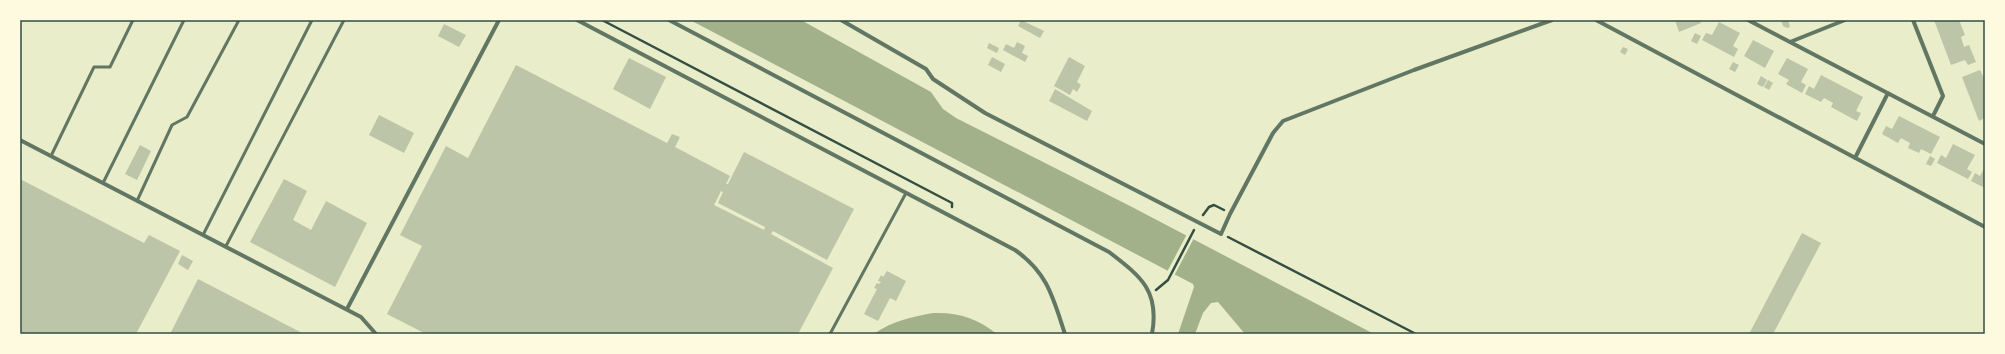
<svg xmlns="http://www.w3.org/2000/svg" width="2005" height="354" viewBox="0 0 2005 354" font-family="Figtree,sans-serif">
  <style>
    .water { fill: #a3b18a }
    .pier { fill: #e9edc9 }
    .building { fill: #bcc5a7; fill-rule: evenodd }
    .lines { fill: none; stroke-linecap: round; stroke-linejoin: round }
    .path { stroke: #344e41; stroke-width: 2.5 }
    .service { stroke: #617663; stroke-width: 3 }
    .minor { stroke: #617663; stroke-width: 4 }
    .neatline { fill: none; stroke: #344e41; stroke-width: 1.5 }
  </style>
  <rect width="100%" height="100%" fill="#e9edc9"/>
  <!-- water -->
  <path class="water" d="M690,20h111l130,72 12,17 13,9 176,89 242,127h-129l-27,-32 -7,1 -8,10 -8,21h-17l16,-47 -1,-3z
    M933,313c25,-1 44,5 64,21h-123c18,-13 37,-17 59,-21z"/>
  <!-- pier -->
  <path class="pier" d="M1187,234l7,4 -20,38 -7,-4z"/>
  <!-- building -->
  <path class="building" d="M1021,20l23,11 -4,7 -22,-12z
    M1675,20h25l1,3 -22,9z
    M1781,20h7l2,7 -3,1 -4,-2z
    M1934,20h25l6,15 -4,2 3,10 5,-2 7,17 -8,3 -3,-5 -14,5z
    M1719,22l21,11 -7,13 5,3 -4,8 -32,-17 4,-7 6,2z
    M444,24l22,11 -7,12 -21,-11z
    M1695,33l6,3 -4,8 -6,-3z
    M1753,40l21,11 -9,17 -21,-12z
    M1017,42l8,4 -3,7 6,3 -3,6 -22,-12 3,-6 8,4z
    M989,43l10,5 -2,5 -10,-5z
    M1623,47l5,2 -3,6 -5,-3z
    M992,57l13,7 -4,8 -13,-7z
    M1069,57l16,9 -8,16 4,3 -4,7 -4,-3 -3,6 -16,-9z
    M629,58l37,19 -16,32 -37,-20z
    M1787,58l21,11 -7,13 5,3 -4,8 -16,-9 3,-4 -11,-6z
    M1733,62l6,3 -4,7 -6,-3z
    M516,65l151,78 5,-9 8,3 -5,10 55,29 -4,8h2l16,-32 110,57 -27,51 -54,-29 -2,3 62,34 -35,66h-372l-39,-20 35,-68 -22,-11 46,-89 22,12zM721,191l2,1 -5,11 47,24 -1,3 -50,-25z
    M1980,70l5,10v38l-6,3 -17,-44z
    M1821,75l42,22 -7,14 5,2 -4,8 -26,-14 2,-4 -9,-5 -3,4 -16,-8 4,-8 5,3z
    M1761,76l6,4 -4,7 -6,-3z
    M1768,80l5,3 -4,7 -5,-3z
    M1055,89l37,22 -5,10 -38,-20z
    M379,115l35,18 -10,20 -35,-18z
    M1899,116l41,21 -9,17 -10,-5 -2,4 -11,-5 2,-5 -9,-5 -3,5 -16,-9 4,-8 6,3z
    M1953,144l22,11 -8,14 5,3 -4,7 -31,-16 4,-8 5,3z
    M140,145l11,6 -14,29 -12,-6z
    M1930,156l5,3 -4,7 -5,-2z
    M1985,167v21l-14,-7 4,-8 5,3z
    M20,179l124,64 5,-8 31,16 -44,83h-116z
    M284,179l23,12 -14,29 18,10 15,-29 41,22 -32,64 -85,-45z
    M1802,233l19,10 -48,91h-24z
    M182,255l11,6 -5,9 -10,-6z
    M887,271l19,10 -10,20 -6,-3 -12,23 -14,-7 13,-25 -3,-1 3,-5 2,1 2,-2 -3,-1 3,-6 2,2z
    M198,279l106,55h-134z"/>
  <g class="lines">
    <!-- path -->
    <path class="path" d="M602,20l350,183v4
      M1203,215l6,-8 5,-2 10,5
      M1228,237l188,97
      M1156,290l12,-10 26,-50"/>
    <!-- service -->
    <path class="service" d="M51,156l43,-89h16l23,-47
      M103,183l81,-163
      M137,201l35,-76 15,-8 52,-97
      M203,235l109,-215
      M226,246l118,-226
      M830,334l76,-141"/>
    <!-- minor -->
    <path class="minor" d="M577,20l438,230c33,23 38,48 50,84
      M669,20l440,232c31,24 51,38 43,82
      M841,20l85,49 7,10 52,34 236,121 9,-20 43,-81 10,-12 131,-51 138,-50
      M1596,20l389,207
      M1748,20l237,124
      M1913,20l30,76 -10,20
      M1790,42l55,-22
      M20,140l341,177 15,17
      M1855,158l33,-65
      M347,309l152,-289"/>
  </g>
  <!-- border -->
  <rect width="2005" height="354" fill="none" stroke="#fefae0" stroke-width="42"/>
  <rect x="21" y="21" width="1963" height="312" class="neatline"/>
</svg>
